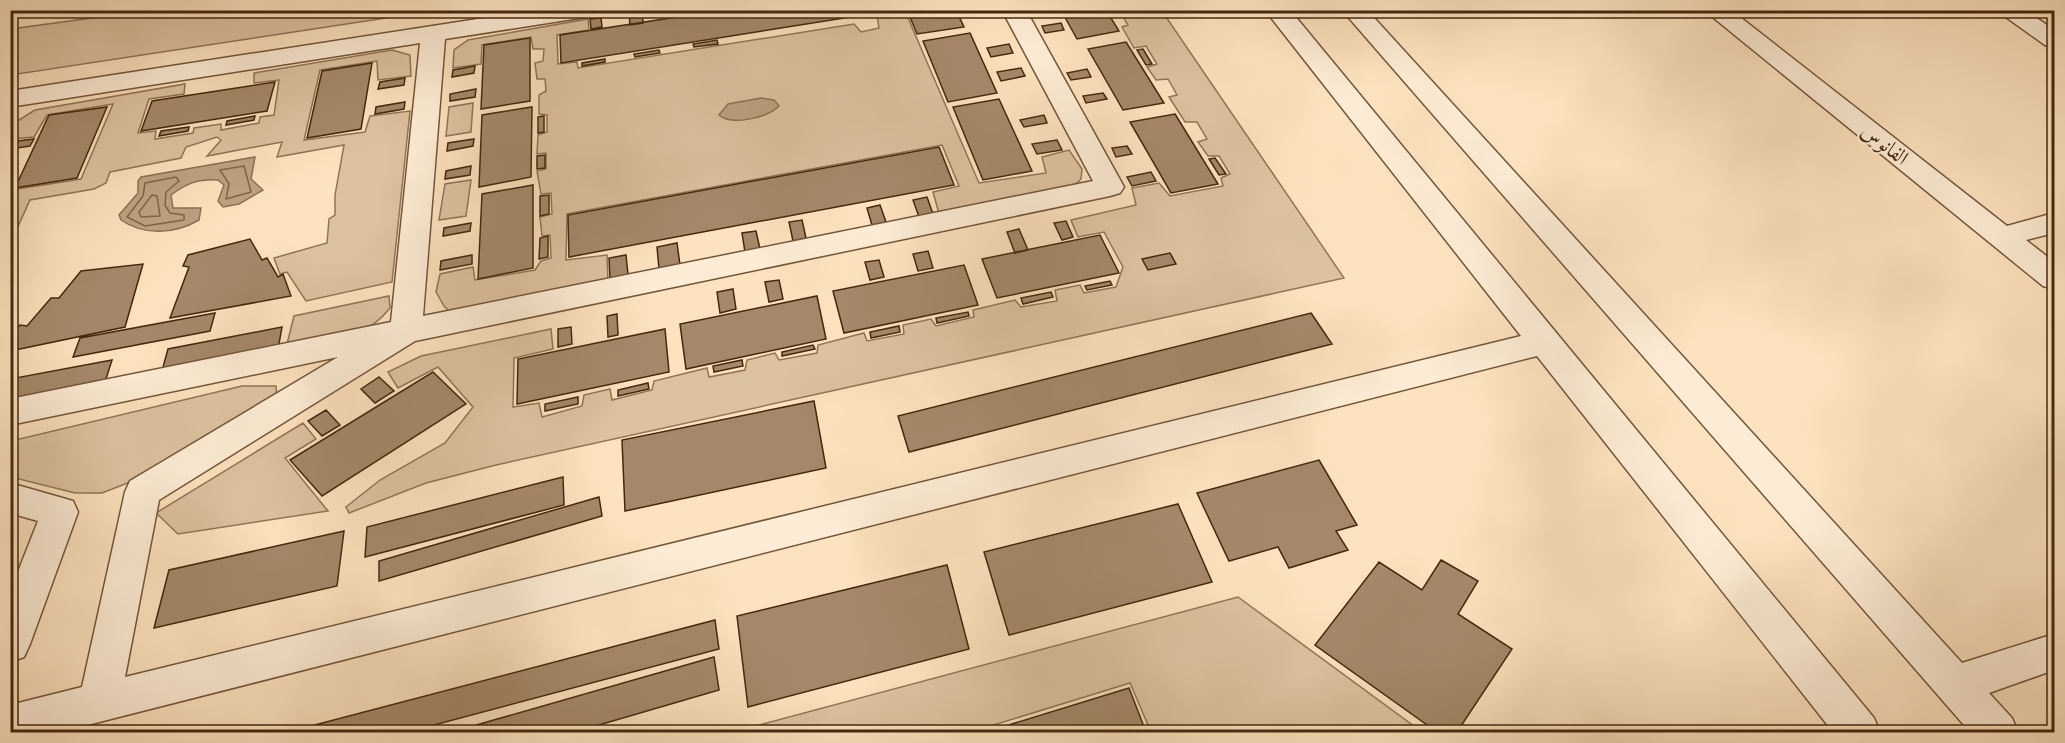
<svg xmlns="http://www.w3.org/2000/svg" width="2065" height="743" viewBox="0 0 2065 743" font-family="Alegreya,Amiri,serif">
  <style>
    .green { fill: #ddc2a0; stroke: #927457; stroke-width: 1.5 }
    .water { fill: #bea282; stroke: #8e7154; stroke-width: 1.5 }
    .lines { fill: none; stroke-linecap: round; stroke-linejoin: round }
    .shore { stroke: #826448; stroke-width: 1.5 }
    .building { fill: #a5886a; stroke: #46270e; stroke-width: 1.5 }
    .minor-casing { stroke: #74563a; stroke-width: 3 }
    .minor { fill: #fdecd5; fill-rule: evenodd }
    .labels { text-anchor: middle; stroke-width: 4.5; stroke-linejoin: round; paint-order: stroke }
    .street-label { font-size: 21px; fill: #46270e; stroke: #fdecd5 }
  </style>
  <rect width="100%" height="100%" fill="#fce2be"/>
  <filter id="stains"><feTurbulence type="fractalNoise" baseFrequency=".00333" numOctaves="4"/><feColorMatrix values="0 0 0 0 .2 0 0 0 0 .09 0 0 0 0 .02 0 0 0 .5 -.17"/></filter>
  <radialGradient id="worn" r=".72"><stop offset=".6" stop-color="#630" stop-opacity="0"/><stop offset="1" stop-color="#630" stop-opacity=".3"/></radialGradient>
  <!-- green -->
  <path class="green" d="M143,11v-1l289,1 -421,64v-46z
    M884,11h21l74,172 67,-10 -4,-16 27,-7 13,19 -1,10 -11,11 -130,27 -7,-25 26,-6 -17,-41 -375,69 -1,46 41,-5 1,28 -156,31 -8,-8 -8,-14 4,-18 33,-7 2,13 60,-10 6,-9 10,-3 -1,-23 -8,1 -2,-19 12,-3 -1,-21 -10,1 -4,-23 9,-2v-16l-9,1 1,-19 9,-3v-17l-8,-1v-19l7,-4 -1,-12h-8l-2,-16 8,-2 1,-12h-11l-2,-12 -49,8 -1,19 -28,4 1,-18 14,-10 120,-21 1,11 -32,5 1,29 19,-2 1,6 276,-44 7,8 18,-4 -2,-13 8,-2z
    M1111,11h51l182,267 -848,187 -70,18 -77,30 -3,-6 34,-27 65,-37 28,-36 -35,-40 -40,21 -10,-16 33,-16 130,-27 2,20 -39,9 -1,49 26,-4 3,14 40,-11 2,-11 26,-6 2,11 40,-10 2,-9 53,-13 2,9 36,-7 2,-10 28,-7 4,7 38,-7 1,-8 46,-12 3,8 37,-7 -1,-9 28,-6 5,7 38,-9 -1,-7 42,-10 6,7 36,-6 -2,-11 25,-5 4,8 32,-6 7,-20 -19,-35 -26,5 -7,-17 65,-15 -4,-17 27,-5 11,13 53,-10 -2,-8 9,-4 -11,-18h-11l-10,-14 9,-3 -10,-17h-12l-16,-25 8,-2 -9,-16 -12,1 -9,-13 10,-3 -11,-18 -12,2 -12,-21 6,-2 -8,-13z
    M392,50l18,5 1,21 -33,4 -1,-19 -57,9 -16,70 61,-8 5,-16 40,-5 -18,171 -86,19 -19,-29 -7,2 -6,-16 53,-15 2,-24 6,-4v-20l9,-50 -67,12 5,-15 -75,14 14,-16 -4,-3 -31,10 -5,11 -71,14 -4,11 -12,6 -64,11 -19,42v-52l70,-11 32,-75 -66,11 -13,22 -23,2v-14l24,-15 150,-26 -1,10 -35,5 -11,34 18,-2 -1,8 38,-6 1,-5 27,-4v6l38,-7 1,-6 14,-2 5,-35 -25,3v-10z
    M473,103l-2,29 -25,4 3,-29z
    M471,180l-5,36 -27,4 6,-36z
    M389,296l1,12c-26,34 -65,32 -104,40l8,-32z
    M242,386h34l1,12 -134,79 -41,16h-27l-64,-16v-36z
    M303,423l13,16 -31,19 43,53 -150,23 -22,-21z
    M1238,597l184,135h-271l-21,-49 -159,49h-238z"/>
  <!-- water -->
  <path class="water" d="M761,98l13,2 5,6c-12,12 -48,20 -60,9l9,-11z
    M255,157l-4,22 12,11 -24,14 -16,3 -5,-6 6,-16 -6,-5c-20,-1 -31,3 -47,15l2,13h28l-2,12c-24,14 -55,16 -78,0l-2,-5 19,-22v-12l3,-4z"/>
  <g class="lines">
    <!-- shore -->
    <path class="shore" d="M244,166l7,26 -25,7 3,-15 -9,-14z
      M176,177l3,4 -13,11 -1,13 5,8 14,2v5l-39,6 -18,-9 16,-21 2,-13z
      M152,195l5,1 3,20 -19,1 -2,-5z"/>
  </g>
  <!-- building -->
  <path class="building" d="M642,10l1,13 -13,2 -1,-13z
    M723,10l159,2 -321,51 -1,-28z
    M907,10h49l8,17 -47,7z
    M1061,10h45l13,21 -42,8z
    M601,18l1,9 -11,2 -1,-10z
    M1061,23l3,7 -19,3 -3,-7z
    M970,33l27,60 -49,9 -25,-61z
    M530,38v63l-49,8 3,-64z
    M717,40l1,4 -24,3 -1,-3z
    M1126,42l38,61 -41,7 -35,-61z
    M1009,44l4,9 -22,4 -4,-9z
    M1143,49l9,15 -6,1 -9,-15z
    M659,50l1,3 -25,4 -1,-3z
    M605,59v3l-23,4v-3z
    M372,63l-11,66 -54,9 15,-67z
    M475,66l-1,7 -22,4 1,-7z
    M1021,68l4,8 -24,5 -4,-9z
    M1087,69l4,8 -20,3 -4,-7z
    M405,78l-1,7 -26,4 2,-7z
    M275,82l-8,29 -126,20 11,-30z
    M476,89l-1,8 -25,4v-7z
    M1103,93l4,6 -21,4 -3,-7z
    M999,99l33,72 -49,9 -30,-73z
    M405,102l-1,7 -29,5 1,-7z
    M107,107l-30,71 -62,10 34,-73z
    M532,107l-1,70 -52,10 3,-72z
    M1175,114l43,70 -47,9 -41,-71z
    M1044,115l3,8 -23,4 -4,-7z
    M255,116l-1,4 -28,5 1,-4z
    M544,116v16l-6,1v-16z
    M189,127l-1,4 -29,5 2,-5z
    M34,139l-4,7 -20,3v-7z
    M474,139l-1,7 -26,5 1,-8z
    M1057,140l5,10 -25,4 -5,-10z
    M1127,146l5,8 -16,3 -4,-9z
    M939,147l15,38 -385,72 -1,-42z
    M545,155v13l-8,1v-13z
    M1215,158l11,16 -7,1 -10,-16z
    M471,166l-1,9 -25,4 1,-8z
    M1151,172l5,9 -24,5 -5,-9z
    M533,185v83l-55,11 4,-85z
    M549,195v19l-9,2v-20z
    M927,197l6,17 -14,3 -6,-17z
    M880,205l6,17 -14,3 -5,-17z
    M802,220l4,18 -13,3 -4,-19z
    M1066,221l7,16 -11,3 -8,-17z
    M471,223l-1,8 -27,5 1,-8z
    M1019,229l9,21 -13,3 -8,-21z
    M756,231l4,18 -15,3 -3,-19z
    M1100,235l19,38 -122,25 -15,-39z
    M548,236v21l-9,2 1,-21z
    M250,239l12,21 5,-2 11,19 5,-3 8,22 -121,22 19,-51 -6,-1 5,-11z
    M677,243l3,22 -21,4 -2,-22z
    M928,251l5,17 -15,3 -5,-17z
    M1170,253l6,11 -28,6 -6,-11z
    M472,255v9l-32,6 1,-9z
    M626,255l2,20 -18,4 -1,-21z
    M879,260l5,17 -14,3 -5,-18z
    M143,264l-18,63 -115,24v-15l10,-11 7,1 24,-28h8l22,-27z
    M964,265l14,40 -134,28 -11,-42z
    M779,280l4,19 -14,3 -4,-20z
    M1110,281l2,4 -25,5 -2,-4z
    M733,289l3,20 -16,4 -3,-21z
    M1051,292l2,5 -30,7 -2,-6z
    M817,296l9,43 -140,30 -6,-45z
    M968,312l1,4 -32,7 -1,-5z
    M215,313l-5,18 -137,26 7,-19z
    M1311,313l21,31 -423,108 -11,-36z
    M617,314l1,21 -10,2 -1,-21z
    M899,326l1,6 -29,6 -1,-6z
    M282,327l-4,22 -116,22 6,-22z
    M571,327l1,17 -14,3v-18z
    M665,329l4,43 -152,32 1,-45z
    M813,345l2,4 -33,7v-4z
    M112,360l-8,25 -94,18v-24z
    M742,360l1,6 -29,6 -1,-6z
    M433,372l33,32 -144,92 -32,-36z
    M379,377l15,14 -19,12 -14,-14z
    M648,383l1,6 -31,7v-6z
    M578,397v7l-33,7v-7z
    M814,401l12,67 -201,43 -3,-71z
    M326,410l14,15 -18,11 -14,-15z
    M1319,460l38,65 -21,6 12,19 -59,18 -11,-21 -49,14 -32,-68z
    M563,477l1,28 -199,52 2,-30z
    M599,497l3,19 -223,65v-20z
    M1178,504l34,78 -203,53 -25,-83z
    M344,531l-7,55 -183,42 15,-58z
    M1441,560l37,21 -20,33 54,35 -55,83h-20l-122,-87 64,-83 43,28z
    M947,565l22,84 -221,58 -11,-91z
    M715,620l4,29 -311,83h-120z
    M714,657l5,33 -144,42h-123z
    M1129,688l17,44h-160z"/>
  <g class="lines">
    <!-- minor casing -->
    <g class="minor-casing">
      <path id="minor" d="M536,10h62l-4,5 -8,2 -141,22 -22,277 670,-135 -91,-171h24l98,177 -4,6 -10,3 -695,145 -256,159 -34,177 1396,-341 -256,-326h25l584,708 6,14h-47l-296,-376 -1477,376h-50v-27l72,-18 43,-195 5,-11 208,-124 -328,68v-26l381,-77 29,-279 -410,64v-16z
        M1342,10h25l595,653 92,-29v36l-65,23 23,25 6,14h-48z
        M1704,10h27l276,216 47,-13v20l-28,7 28,22v27l-11,-3z
        M1996,10h29l29,20v17l-9,-2z
        M10,483l63,18 5,11 -48,132 -6,13 -14,5v-70l28,-71 -28,-8z"/>
    </g>
    <!-- minor -->
    <use href="#minor" class="minor"/>
  </g>
  <g class="labels">
    <!-- street labels -->
    <g class="street-label">
      <text transform="translate(1885 144) rotate(38)" y="7">الفانوس</text>
    </g>
  </g>
  <!-- margin -->
  <rect width="2065" height="743" fill="none" stroke="#fce2be" stroke-width="36"/>
  <rect x="12" y="12" width="2041" height="719" fill="none" stroke="#46270e" stroke-width="3"/>
  <rect x="18" y="18" width="2029" height="707" fill="none" stroke="#46270e" stroke-width="1.5"/>
  <rect width="100%" height="100%" filter="url(#stains)"/>
  <rect width="100%" height="100%" fill="url(#worn)"/>
</svg>
